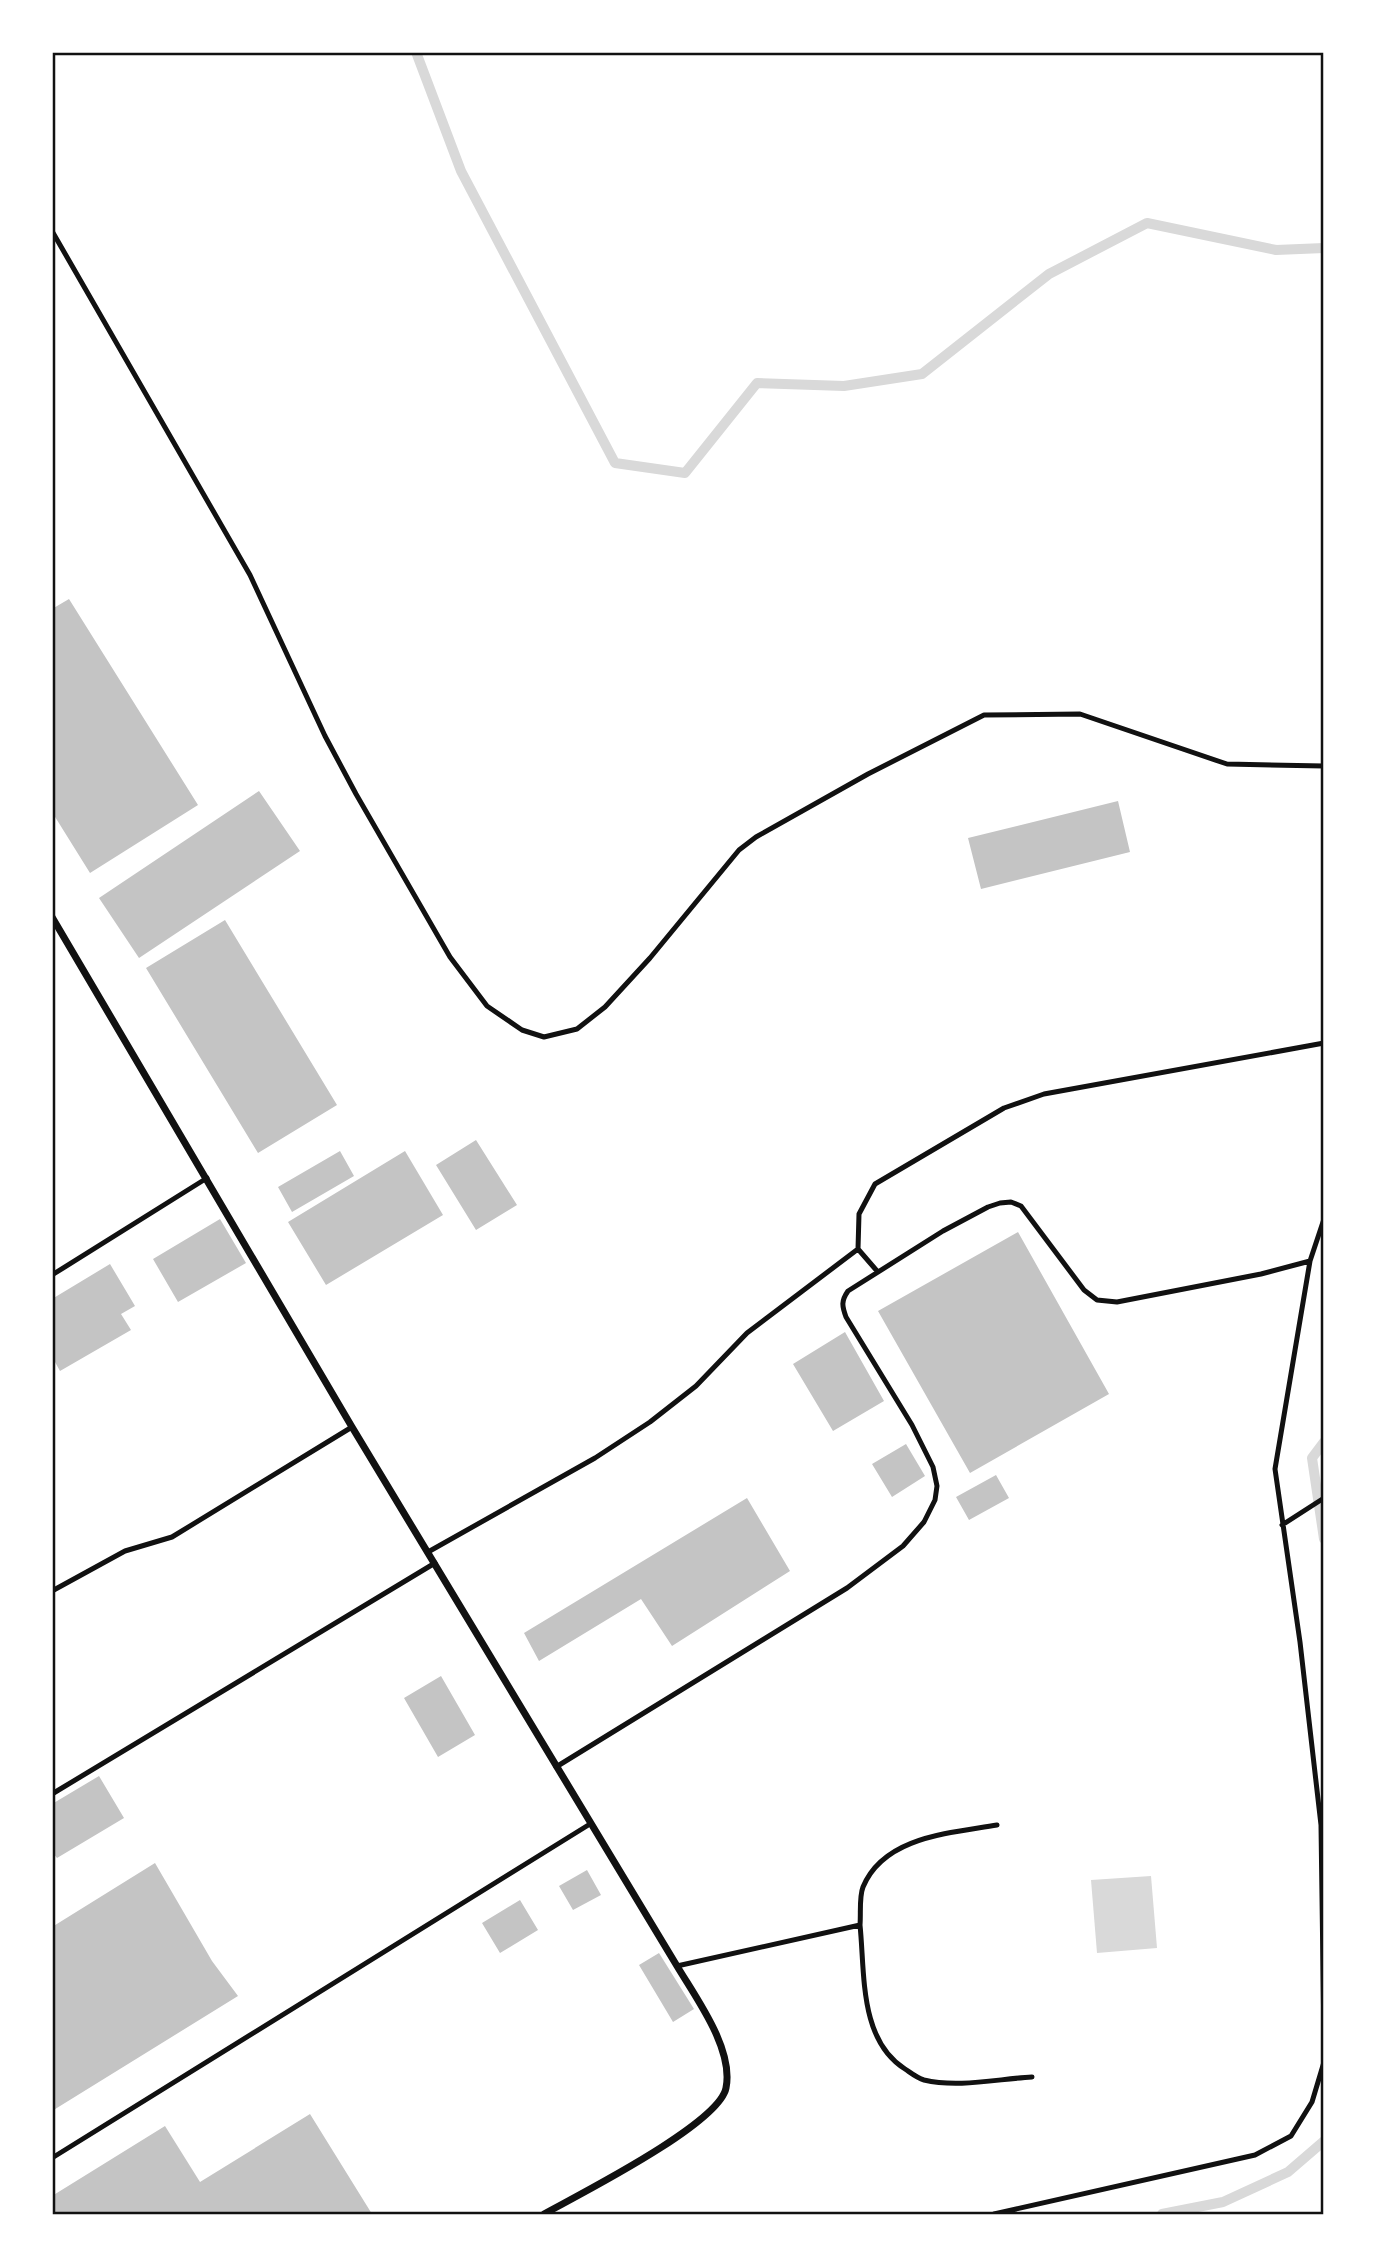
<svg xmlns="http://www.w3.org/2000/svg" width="1376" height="2267" viewBox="0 0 1376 2267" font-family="Lato,sans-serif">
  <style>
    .water { fill: #d9d9d9 }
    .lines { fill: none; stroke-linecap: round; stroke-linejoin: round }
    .stream { stroke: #d9d9d9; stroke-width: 10 }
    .building { fill: #c4c4c4 }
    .service { stroke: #111; stroke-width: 5 }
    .minor { stroke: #111; stroke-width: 7 }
    .neatline { fill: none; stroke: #111; stroke-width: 2.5 }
  </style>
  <rect width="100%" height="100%" fill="#fff"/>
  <!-- water -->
  <path class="water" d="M1151,1876l6,72 -60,5 -6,-73z"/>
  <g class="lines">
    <!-- stream -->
    <path class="stream" d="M416,52l45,119 154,292 70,10 72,-90 87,3 78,-12 127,-100 98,-51 129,27 48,-2
      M1324,1442l-12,16 12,81
      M1162,2214l61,-12 65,-30 36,-31"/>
  </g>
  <!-- building -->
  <path class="building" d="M69,599l129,206 -108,68 -38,-61v-203z
    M259,791l41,60 -161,107 -40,-60z
    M1118,801l12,51 -149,37 -13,-51z
    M225,920l112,185 -79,48 -112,-185z
    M476,1140l41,65 -41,25 -40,-65z
    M340,1151l14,25 -62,36 -14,-25z
    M405,1151l38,64 -117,70 -38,-63z
    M220,1219l26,44 -68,39 -25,-43z
    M1018,1232l91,162 -139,79 -92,-162z
    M110,1264l25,42 -14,8 10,16 -71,41 -5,-9 -3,2v-65z
    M845,1332l39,69 -51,30 -40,-67z
    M906,1444l19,32 -33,21 -20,-33z
    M996,1475l13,23 -40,22 -13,-23z
    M747,1498l43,73 -118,75 -31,-47 -102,62 -15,-28z
    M441,1676l34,59 -37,22 -34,-59z
    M99,1776l25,42 -67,40 -5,-6v-48z
    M155,1863l57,98 26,35 -186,115v-184z
    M587,1870l14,25 -28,15 -14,-24z
    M520,1900l18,30 -38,23 -18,-30z
    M659,1953l35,56 -21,13 -34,-57z
    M310,2114l62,100h-320v-18l113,-70 35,56z"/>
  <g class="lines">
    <!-- service -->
    <path class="service" d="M52,231l198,344 75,161 31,58 94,163 37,49 35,24 22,7 33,-8 28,-22 45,-49 89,-108 17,-13 112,-63 116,-59 96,-1 147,50 97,2
      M1310,1261l-35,208 25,173 21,183 3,216
      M877,1271l-19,-22 1,-35 16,-30 129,-76 40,-14 280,-51
      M52,1275l155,-97
      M1282,1525l42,-27
      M428,1552l167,-94 55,-36 46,-36 51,-53 111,-84
      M52,1591l73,-40 47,-14 180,-110
      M556,1767l291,-179 56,-42 21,-24 11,-22 2,-14 -4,-19 -21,-42 -66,-108c-4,-11 -5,-16 2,-26l95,-60 45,-24 12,-4 11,-1 10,4 63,84 13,10 20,2 144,-28 49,-13 14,-42
      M52,1794l383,-231
      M860,1925c1,-12 -1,-28 3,-38 21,-51 88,-54 134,-62
      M677,1966l183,-41c5,48 -1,115 45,144 6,4 12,9 19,11 34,8 73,-1 108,-3
      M52,2158l538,-334
      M994,2214l261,-59 36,-19 21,-34 12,-40"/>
    <!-- minor -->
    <path class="minor" d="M52,917l300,510 325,539c19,32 57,83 49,122 -7,36 -146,106 -182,126"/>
  </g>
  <!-- border -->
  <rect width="1376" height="2267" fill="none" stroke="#ffffff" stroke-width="108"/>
  <rect x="54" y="54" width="1268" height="2159" class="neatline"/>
</svg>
